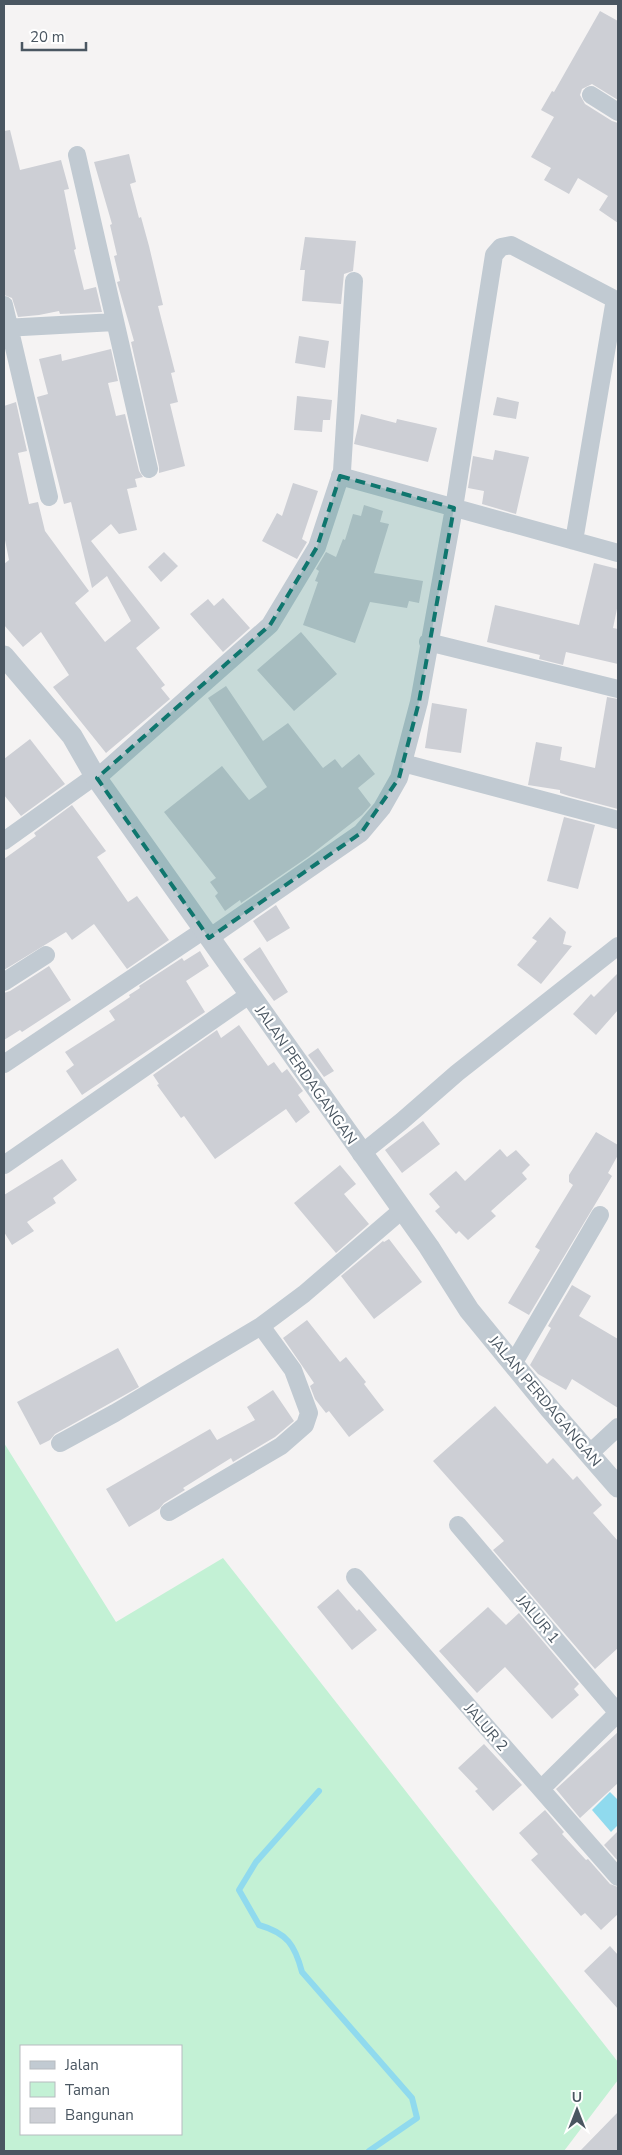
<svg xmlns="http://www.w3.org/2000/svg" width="622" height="2155" viewBox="0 0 622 2155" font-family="'Nunito Sans',sans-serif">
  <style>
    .green { fill: #c3f1d5; fill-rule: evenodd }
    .water { fill: #90daee }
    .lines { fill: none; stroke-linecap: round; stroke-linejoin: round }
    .stream { stroke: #90daee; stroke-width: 6 }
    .building { fill: #cdcfd5 }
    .minor { stroke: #c1cad2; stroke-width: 18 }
    .tertiary { stroke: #c1cad2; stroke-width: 21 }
    .marked { fill: #0f766e; fill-opacity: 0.2; stroke: #0f766e; stroke-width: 4; stroke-dasharray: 10 6; stroke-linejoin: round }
    .labels { text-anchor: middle; stroke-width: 4.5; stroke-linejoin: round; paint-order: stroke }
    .street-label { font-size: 15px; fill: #4a5661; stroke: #fff }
  </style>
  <rect width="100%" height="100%" fill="#f5f3f3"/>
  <!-- green -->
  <path class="green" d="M4,1443l112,179 107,-64 395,504v18l-54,71h-560zM21,2046h160v88h-160z"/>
  <!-- water -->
  <path class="water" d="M610,1792l8,8v25l-7,7 -19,-22z"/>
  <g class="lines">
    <!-- stream -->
    <path class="stream" d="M319,1791l-63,71 -17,28 20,35c28,8 36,20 43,47l110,126 5,20 -48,33"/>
  </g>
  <!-- building -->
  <path class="building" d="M600,11l18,10v79l-26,-16 -10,5 -2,6 5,9 27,17 6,2v100l-19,-13 9,-14 -30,-18 -9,16 -25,-14 7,-12 -20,-11 23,-40 -13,-7 11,-19 2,1z
    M10,130l10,40 41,-10 8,29 -5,1 12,59 -2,1 10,40 12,-3 6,25 -42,2 -1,-3 -20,4 -21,2 -6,-19 -8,-3v-164z
    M129,154l7,28 -6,2 9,34 2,-1 8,29 14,59 -5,1 17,66 -4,1 7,29 -8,2 15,62 -26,7v-6l-28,-125 3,-1 -17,-59 3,-1 -6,-25 3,-1 -7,-30 2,-1 -18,-62z
    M305,237l51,4 -3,30 -9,3 -3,30 -39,-3 3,-31h-5z
    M299,336l30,5 -4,27 -30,-5z
    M111,349l7,32 -10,2 8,33 9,-2 14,57 4,6 -8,2 2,8 -10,2 10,41 -18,4 -8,-10 -20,17 69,87 -24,20 29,37 -4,3 9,11 -64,54 -53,-66 16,-12 -28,-43 -18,15 -19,-22v-61l5,-4 -5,-25v-129l12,-4 11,49 -9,2 11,51 9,-2 7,29 44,60 -14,12 30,39 26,-21 -24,-45 -15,12 -21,-86 -7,2 -27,-107 11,-3 -9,-35 22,-5 1,7z
    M297,396l35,4 -2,20h-7l-1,12 -28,-2z
    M497,397l22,5 -3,17 -23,-4z
    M361,414l35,9 1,-4 40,9 -9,34 -74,-18z
    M495,450l34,7 -13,57 -34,-10 2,-13 -16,-3 5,-32 20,4z
    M293,483l25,8 -16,48 5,3 -10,17 -35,-18 15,-28 5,3z
    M364,505l19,6 -3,11 9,2 -15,49 49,8 -4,22 -10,-2 -2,7 -37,-6 -15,41 -52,-18 15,-43 -3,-1 4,-10 -3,-2 10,-17 10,5 7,-18 2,1 8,-26 8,2z
    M164,552l14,14 -17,16 -13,-15z
    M594,563l24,6v35l-5,24 5,1v35l-52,-12 -3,13 -24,-6 1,-4 -53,-13 8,-37 84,20z
    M223,598l27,30 -27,24 -33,-38 18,-15 6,7z
    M301,632l36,42 -43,37 -37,-41z
    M226,686l37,55 25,-18 35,45 12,-9 7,9 17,-14 16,20 -17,14 13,17 -9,10 -54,42 -67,46 -1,-3 -15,11 -10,-15 3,-3 -8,-11 6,-4 -52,-66 58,-46 27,34 18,-13 -59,-89z
    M607,697l11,2v110l-49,-13 -9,-3v-3l-32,-5 8,-43 26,5 -2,13 35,8z
    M432,703l35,6 -6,44 -36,-5z
    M30,739l35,45 -44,32 -17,-21v-36z
    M72,805l34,46 -9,6 31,45 9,-6 32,44 -42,29 -33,-45 -22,16 -6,-8 -62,38v-111l32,-23 -2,-3z
    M564,817l31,8 -17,64 -31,-8z
    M276,905l14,23 -23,14 -14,-21z
    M550,917l16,15 -3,12 9,2 -31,38 -24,-19 20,-24 -5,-3z
    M260,947l28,45 -14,9 -31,-42z
    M200,951l9,15 -23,15 19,31 -123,83 -16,-24 8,-6 -9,-13 50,-32 -6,-9 21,-14 -1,-2 11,-7 -1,-2 43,-28 2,3z
    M49,966l22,34 -49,32 -2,-2 -16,10v-47l6,-2z
    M618,973v37l-22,25 -23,-21 18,-20 3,3z
    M239,1025l29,41 6,-4 8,11 5,-4 16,22 -5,4 12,17 -14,11 -10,-14 -71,50 -31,-43 -3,2 -24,-33 2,-1 -6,-9 64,-45 4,8z
    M318,1048l16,23 -10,6 -16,-22z
    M423,1121l17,23 -38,29 -17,-23z
    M596,1132l22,13v10l-10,18 4,3 -83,139 -21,-12 32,-53 -5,-3 38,-62 -4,-3v-7z
    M500,1149l7,8 9,-7 14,15 -8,8 5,6 -36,32 5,5 -28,24 -9,-9 -3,3 -21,-23 5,-4 -11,-13 27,-23 9,10z
    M62,1159l15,21 -24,18 3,5 -29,19 7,9 -22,14 -8,-13v-37z
    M340,1165l16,19 -12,10 25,30 -33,29 -42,-50z
    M389,1239l33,43 -48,37 -33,-43 42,-35 1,1z
    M572,1285l19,11 -12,20 39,23v69l-46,-29 -6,11 -28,-16 -8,-9 21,-37 -3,-2z
    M307,1320l33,42 6,-5 20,25 -2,2 20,26 -35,27 -20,-26 -3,2 -11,-14 -5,-13 4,-3 -31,-45z
    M118,1348l21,39 -84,47 -5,6 -10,5 -23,-43z
    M273,1390l21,31 -19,16 -42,25 -2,-4 -48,30 2,2 -21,13 -5,6 -30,18 -23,-38 104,-60 7,11 38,-20 -8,-13z
    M495,1406l52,58 6,-6 20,22 4,-4 25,29 -9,8 25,28v107l-23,21 -102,-119 11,-9 -71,-80z
    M338,1589l19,22 2,-2 18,21 -25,20 -35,-43z
    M488,1607l18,18 13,-12 60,71 -5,5 5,6 -27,24 -47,-52 -28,26 -38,-42z
    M618,1732v51l-38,35 -24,-29z
    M484,1744l38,41 -29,26 -18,-20 3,-2 -20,-21z
    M545,1810l19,22 -2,2 24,26 2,-1 22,25 8,3v27l-17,16 -16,-17 -4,3 -50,-56 7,-6 -19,-21z
    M618,1831v30l-14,-16z
    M610,1946l8,9v54l-34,-38z
    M618,2112v39h-38z"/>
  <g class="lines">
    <!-- minor -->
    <path class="minor" d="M591,95l27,17
      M77,155l72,314
      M4,305l45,192
      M4,328l111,-6
      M340,476l278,77
      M574,541l41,-242
      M428,642l190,47
      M403,763l215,57
      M97,778l173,-153 47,-78 25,-76 12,-190
      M4,841l91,-65
      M209,938l152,-105 21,-25 17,-30 20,-76 35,-194 40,-253 7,-8 10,-2 107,56
      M4,982l42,-27
      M4,1064l200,-134
      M361,1154l41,-33 55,-48 161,-127
      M4,1165l245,-170
      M513,1364l87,-149
      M60,1443l55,-30 146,-87 43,-32 98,-84
      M589,1454l29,-27
      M169,1512l112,-66 24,-21 4,-12 -16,-43 -32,-44
      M458,1525l160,188
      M355,1577l263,300
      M541,1789l77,-76"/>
    <!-- tertiary -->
    <path class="tertiary" d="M4,656l68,80 23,40 334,471 40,63 81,99 68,78"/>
  </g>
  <!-- marked area -->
  <path class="marked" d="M340,476l114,32 -35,194 -20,76 -38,55 -152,105 -112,-160 173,-153 47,-78z"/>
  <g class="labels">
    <!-- street labels -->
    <g class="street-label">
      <text transform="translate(306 1075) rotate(55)" y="5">JALAN PERDAGANGAN</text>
      <text transform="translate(545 1401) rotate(50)" y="5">JALAN PERDAGANGAN</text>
      <text transform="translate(538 1619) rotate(50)" y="5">JALUR 1</text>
      <text transform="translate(486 1727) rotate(49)" y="5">JALUR 2</text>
    </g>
  </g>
  <!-- border -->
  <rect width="622" height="2155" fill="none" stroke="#4a5661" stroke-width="10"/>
  <!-- legend -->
  <rect x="20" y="2045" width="162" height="90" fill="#ffffff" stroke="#b7bbc0"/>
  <rect x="30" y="2061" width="25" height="8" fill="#c1cad2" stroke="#b7bbc0"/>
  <text x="65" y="2070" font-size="15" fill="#4a5661">Jalan</text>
  <rect x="30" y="2082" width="25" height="15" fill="#c3f1d5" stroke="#b7bbc0"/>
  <text x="65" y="2095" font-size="15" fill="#4a5661">Taman</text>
  <rect x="30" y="2108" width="25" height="15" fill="#cdcfd5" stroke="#b7bbc0"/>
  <text x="65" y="2120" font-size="15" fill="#4a5661">Bangunan</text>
  <!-- north arrow -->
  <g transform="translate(577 2110)" stroke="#ffffff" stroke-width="4" paint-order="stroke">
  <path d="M0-4L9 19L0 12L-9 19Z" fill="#4a5661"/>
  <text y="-8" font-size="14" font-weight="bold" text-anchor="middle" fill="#4a5661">U</text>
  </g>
  <!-- scale -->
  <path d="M22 42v8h64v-8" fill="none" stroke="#4a5661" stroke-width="2.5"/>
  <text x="30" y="42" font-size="15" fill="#4a5661" stroke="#ffffff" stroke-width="4" paint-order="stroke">20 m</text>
</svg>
